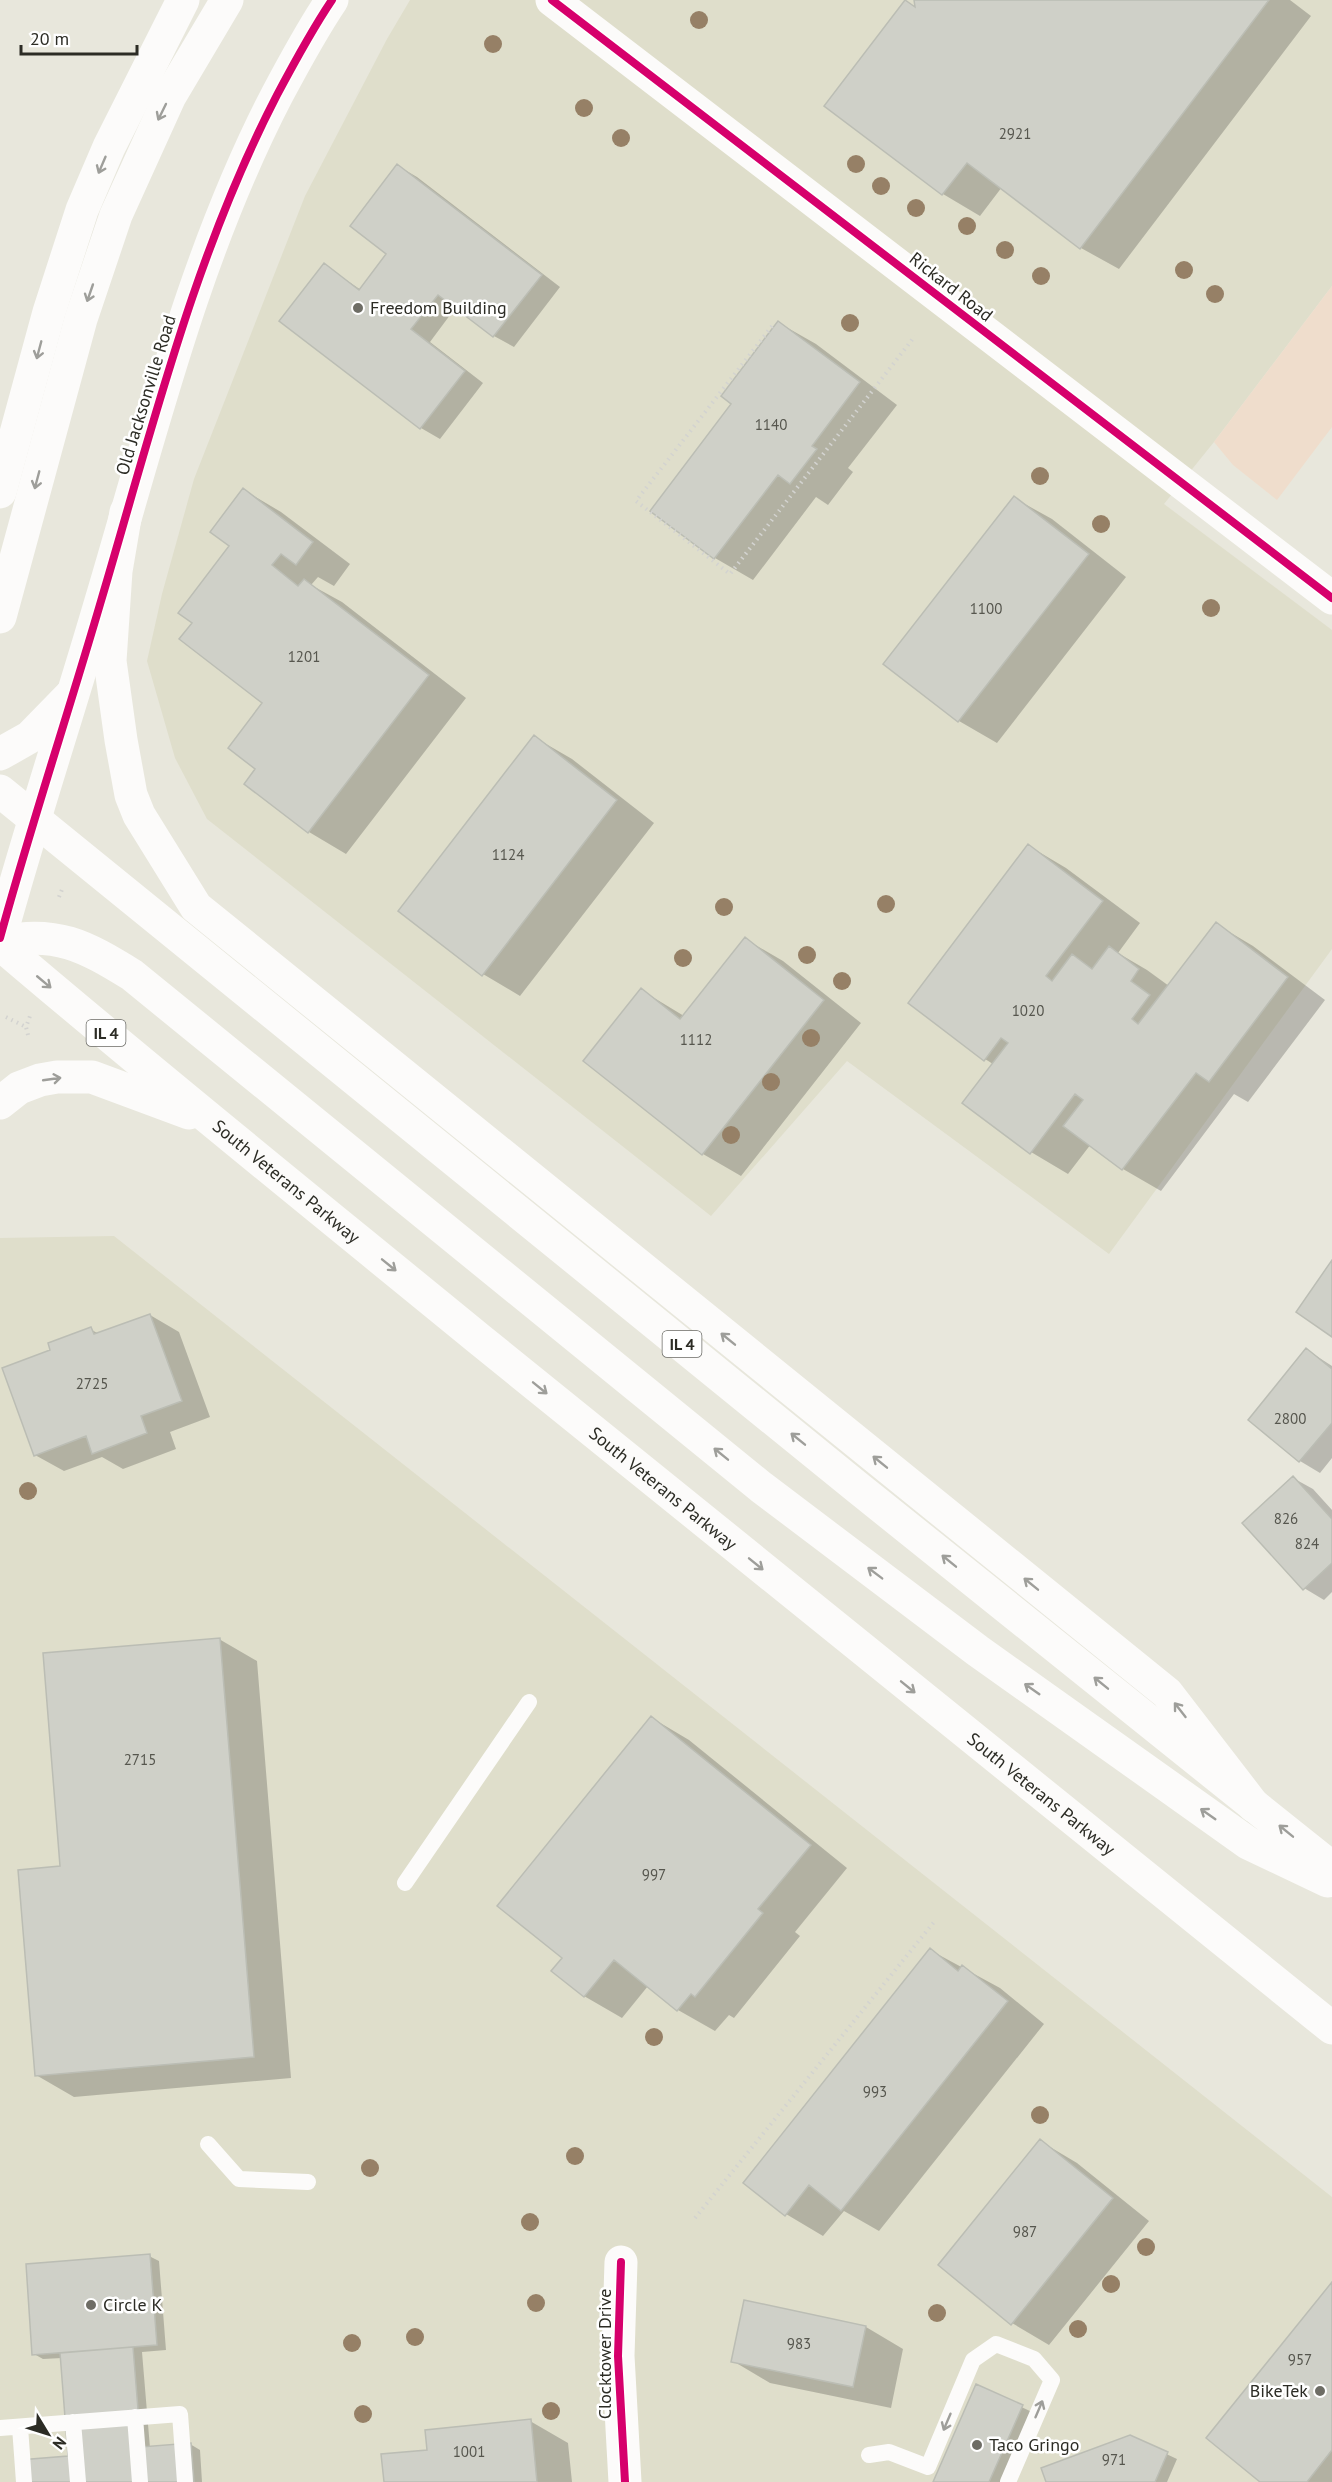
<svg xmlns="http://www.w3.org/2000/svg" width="1332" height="2482" viewBox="0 0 1332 2482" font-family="'PT Sans',sans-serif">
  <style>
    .built { fill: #dfdecb }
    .green { fill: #efddcc }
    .shadow { fill: #0003 }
    .building { fill: #cfd0c8; stroke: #bbbdb4; stroke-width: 1.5 }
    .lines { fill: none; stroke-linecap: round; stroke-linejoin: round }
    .path { stroke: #d3d3d0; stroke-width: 4; stroke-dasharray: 1.5 4.5; stroke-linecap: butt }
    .service { stroke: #fcfbfa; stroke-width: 16 }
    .minor { stroke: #fcfbfa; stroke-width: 33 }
    .tertiary { stroke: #fcfbfa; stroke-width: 33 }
    .trunk { stroke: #fcfbfa; stroke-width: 33 }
    .cycleway-casing { stroke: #fff; stroke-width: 11 }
    .cycleway { stroke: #d6006c; stroke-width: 8 }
    .tree { fill: #968066 }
    .oneway { stroke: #9e9e9a }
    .poi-dot { fill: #6e6d65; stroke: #fff; stroke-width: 2 }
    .labels { text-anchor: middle; stroke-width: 5; stroke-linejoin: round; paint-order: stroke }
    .number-label { font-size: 15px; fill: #56564e }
    .shield { fill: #fff; stroke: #6b6b66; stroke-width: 1.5 }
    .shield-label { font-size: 16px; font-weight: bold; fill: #2c2c25 }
    .street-label { font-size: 18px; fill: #2c2c25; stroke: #fff }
    .poi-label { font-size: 18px; fill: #2c2c25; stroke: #fff; text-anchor: start }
  </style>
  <rect width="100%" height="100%" fill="#e8e7dc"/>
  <!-- built -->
  <path class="built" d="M410,0h922v286l-118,156 -50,62 168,126v319l-223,305 -262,-193 -136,155 -504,-397 -32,-61 -28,-97 15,-67 32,-115 111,-283 82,-157z
    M114,1236l1218,961v285h-1332v-1244z"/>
  <!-- green -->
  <path class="green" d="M1332,286v141l-55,73 -44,-35 -19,-23z"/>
  <!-- shadow -->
  <path class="shadow" d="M916,0h374l21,16 -192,253 -38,-21 -79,-61 -22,29 -37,-22 -117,-89 80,-104 11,7z
    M398,166l19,11 143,110 -46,60 -20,-11 -38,-29 -26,35 53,41 -43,56 -19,-11 -97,-163 37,25 28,-37z
    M779,323l37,21 81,61 -49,63 5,4 -25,33 -12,-8 -63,83 -38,-22 -63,-48 81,-106z
    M244,490l37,22 69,52 -16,22 -16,-9 -7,8 31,17 124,96 -120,156 -37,-22 -63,-49 11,-14 7,-66 -70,-80 37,-77z
    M1014,498l38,21 74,58 -129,166 -38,-22 -74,-58z
    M534,737l38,22 82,64 -134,173 -37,-22z
    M1029,846l37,22 74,55 -22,30 29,17 22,16 47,-62 37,22 72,54 -77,102 -14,-8 -73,97 -38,-22 -32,-25 -23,30 -37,-22 -38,-88 -8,-5z
    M745,939l38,22 78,62 -120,153 -38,-22 -118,-93 56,-71 43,26z
    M150,1315l29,17 31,85 -40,15 6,17 -53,20 -21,-12 -38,14 -29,-16 17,-104 38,-22 9,5z
    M1307,1350l25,16v92l-12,15 -20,-12 -50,-41z
    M1293,1478l20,11 19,21v82l-8,8 -20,-12z
    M219,1639l38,22 34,417 -217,19 -38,-22 25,-208z
    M652,1718l37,22 158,128 -52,64 5,4 -66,82 -5,-3 -14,16 -37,-21 -30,-24 -26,32 -38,-22 -20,-38z
    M930,1950l70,38 44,36 -165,207 -35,-20 -21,25 -37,-22z
    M1040,2141l37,22 72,58 -100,124 -37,-22z
    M149,2256l10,5 7,89 -24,2 8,96 40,-4 10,6 2,32h-179l47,-24 -8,-100 -19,1 -9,-5z
    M1332,2285v197h-70z
    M866,2327l37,22 -12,59 -121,-25 -37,-22z
    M977,2386l55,26 -32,70h-65z
    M530,2421l38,22 4,39h-187z
    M1130,2437l47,22 -10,23h-119z"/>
  <!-- building -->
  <path class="building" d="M905,0l10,7 -1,-7h355l-189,249 -113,-86 -25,32 -118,-89z
    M397,164l145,111 -49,62 -55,-42 -27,34 54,42 -45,58 -141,-108 45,-58 35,27 27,-36 -36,-28z
    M778,321l82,61 -48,64 5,3 -27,35 -12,-9 -64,84 -64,-48 81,-107 -10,-8z
    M243,488l70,54 -17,23 -15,-11 -9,11 26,21 6,-7 125,96 -121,158 -64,-49 11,-15 -27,-21 34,-45 -83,-64 13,-16 -14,-10 51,-67 -19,-14z
    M1014,496l75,58 -131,168 -75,-58z
    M534,735l83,65 -135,176 -84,-65z
    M1028,844l75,57 -57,75 6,5 20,-27 20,15 17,-23 30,23 -8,12 19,14 -18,24 6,5 78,-102 72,55 -79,105 -13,-9 -74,97 -59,-44 20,-26 -8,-6 -45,60 -68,-51 46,-60 -7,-5 -17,23 -76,-58z
    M745,937l79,63 -122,155 -119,-94 58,-73 39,31z
    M1332,1260v77l-36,-25z
    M150,1314l32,87 -41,15 6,17 -55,21 -6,-18 -52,20 -32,-88 48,-18 -2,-7 43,-16 3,7z
    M1306,1348l26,21v54l-33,39 -51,-42z
    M1293,1476l39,43v44l-29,27 -61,-67z
    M220,1638l34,419 -219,19 -17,-206 42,-4 -17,-213z
    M651,1716l160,129 -53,64 5,4 -68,84 -4,-3 -14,17 -63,-51 -30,37 -33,-26 11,-13 -65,-52z
    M930,1948l28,23 4,-6 46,36 -167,210 -32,-26 -24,31 -42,-33z
    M1040,2139l73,59 -102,127 -73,-60z
    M150,2254l7,91 -125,10 -6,-91z
    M1332,2282v168l-25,32h-47l-54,-44z
    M744,2300l122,26 -13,61 -122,-25z
    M133,2347l8,100 50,-4 3,39h-173l-2,-22 49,-4 -8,-103z
    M976,2384l47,21 -34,77h-56z
    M531,2419l6,63h-153l-3,-28 46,-4 -2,-20z
    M1130,2435l38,17 -13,30h-109l-5,-14z"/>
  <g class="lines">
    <!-- path -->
    <path class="path" d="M772,326l-136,175 94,73 185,-238
      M59,897l4,-10
      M6,1017l20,10
      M28,1035l-2,-8 4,-11
      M695,2218l239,-296"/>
    <!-- service -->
    <path class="service" d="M405,1883l124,-181
      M208,2144l31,35 69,3
      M135,2417l5,65
      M73,2422l5,60
      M20,2427l4,55
      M0,2428l180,-14 5,68
      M869,2455l20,-3 39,15 45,-107 23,-16 38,15 18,21 -44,102"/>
    <!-- minor -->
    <path class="minor" d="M552,0l780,598
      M621,2262l-3,94 7,126"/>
    <!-- tertiary -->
    <path class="tertiary" d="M0,617l81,-298 35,-104 54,-119 57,-96
      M0,938c31,-113 68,-224 101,-337 51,-171 93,-346 176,-506 17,-32 34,-64 55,-95"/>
    <!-- trunk -->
    <g class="trunk">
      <path d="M0,492l49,-180 33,-102 27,-63 74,-147"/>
      <path d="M126,512l-10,59 -6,90 11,79 10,55 8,20 57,92 971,786 87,113"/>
      <path d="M0,754l30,-17 41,-42"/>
      <path d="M0,791l858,697 474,380"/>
      <path d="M0,942c56,-12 85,4 132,33l629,512 217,164 270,192 80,38"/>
      <path id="s1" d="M0,944c157,134 319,264 479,395 283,231 568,460 853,689"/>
      <path d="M0,1103l19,-15 21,-8 17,-3h35l97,36"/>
    </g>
    <!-- cycleway casing -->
    <g class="cycleway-casing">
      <path id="cycleway" d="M552,0l780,598
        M0,938c31,-113 68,-224 101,-337 51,-171 93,-346 176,-506 17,-32 34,-64 55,-95
        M621,2262l-3,94 7,126"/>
    </g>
    <!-- cycleway -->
    <use href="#cycleway" class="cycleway"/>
  </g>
  <!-- trees -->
  <g class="tree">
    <circle cx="699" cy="20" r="9"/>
    <circle cx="493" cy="44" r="9"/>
    <circle cx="584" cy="108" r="9"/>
    <circle cx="621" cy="138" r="9"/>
    <circle cx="856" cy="164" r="9"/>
    <circle cx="881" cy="186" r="9"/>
    <circle cx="916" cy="208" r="9"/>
    <circle cx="967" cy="226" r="9"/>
    <circle cx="1005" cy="250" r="9"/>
    <circle cx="1184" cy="270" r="9"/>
    <circle cx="1041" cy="276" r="9"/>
    <circle cx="1215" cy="294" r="9"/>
    <circle cx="850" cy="323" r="9"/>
    <circle cx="1040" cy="476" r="9"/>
    <circle cx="1101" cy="524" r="9"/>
    <circle cx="1211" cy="608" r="9"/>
    <circle cx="886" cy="904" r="9"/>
    <circle cx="724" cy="907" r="9"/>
    <circle cx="807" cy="955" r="9"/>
    <circle cx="683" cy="958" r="9"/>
    <circle cx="842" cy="981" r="9"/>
    <circle cx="811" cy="1038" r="9"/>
    <circle cx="771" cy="1082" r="9"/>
    <circle cx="731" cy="1135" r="9"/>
    <circle cx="28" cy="1491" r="9"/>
    <circle cx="654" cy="2037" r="9"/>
    <circle cx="1040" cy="2115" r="9"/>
    <circle cx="575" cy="2156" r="9"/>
    <circle cx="370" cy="2168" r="9"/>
    <circle cx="530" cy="2222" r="9"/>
    <circle cx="1146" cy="2247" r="9"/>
    <circle cx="1111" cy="2284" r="9"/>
    <circle cx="536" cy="2303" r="9"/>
    <circle cx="937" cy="2313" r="9"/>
    <circle cx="1078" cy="2329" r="9"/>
    <circle cx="415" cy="2337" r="9"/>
    <circle cx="352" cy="2343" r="9"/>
    <circle cx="551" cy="2411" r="9"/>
    <circle cx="363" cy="2414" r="9"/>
  </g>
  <!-- one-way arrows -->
  <defs><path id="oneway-shaft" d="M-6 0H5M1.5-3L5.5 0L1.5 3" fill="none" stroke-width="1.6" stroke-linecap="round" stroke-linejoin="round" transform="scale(1.5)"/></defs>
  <g class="oneway">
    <use href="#oneway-shaft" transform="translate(162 112) rotate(116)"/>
    <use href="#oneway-shaft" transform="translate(102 165) rotate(113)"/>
    <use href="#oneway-shaft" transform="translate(90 293) rotate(109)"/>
    <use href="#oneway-shaft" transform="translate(39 350) rotate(105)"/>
    <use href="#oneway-shaft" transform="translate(37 480) rotate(105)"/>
    <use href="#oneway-shaft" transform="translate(44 982) rotate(40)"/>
    <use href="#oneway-shaft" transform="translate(52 1079) rotate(-8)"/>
    <use href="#oneway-shaft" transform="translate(389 1265) rotate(39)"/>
    <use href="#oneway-shaft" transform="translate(728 1339) rotate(-141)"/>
    <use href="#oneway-shaft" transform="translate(540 1388) rotate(39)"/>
    <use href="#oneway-shaft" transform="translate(798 1439) rotate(-141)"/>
    <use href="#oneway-shaft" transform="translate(721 1454) rotate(-141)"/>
    <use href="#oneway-shaft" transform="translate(880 1462) rotate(-141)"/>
    <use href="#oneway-shaft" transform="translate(949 1561) rotate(-141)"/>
    <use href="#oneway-shaft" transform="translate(756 1564) rotate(39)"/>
    <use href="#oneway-shaft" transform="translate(875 1573) rotate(-143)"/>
    <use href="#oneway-shaft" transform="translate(1031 1584) rotate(-141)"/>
    <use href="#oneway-shaft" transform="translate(1101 1683) rotate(-141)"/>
    <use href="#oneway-shaft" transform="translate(908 1687) rotate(39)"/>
    <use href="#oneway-shaft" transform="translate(1032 1689) rotate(-145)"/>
    <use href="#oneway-shaft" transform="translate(1180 1710) rotate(-128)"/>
    <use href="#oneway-shaft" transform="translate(1208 1814) rotate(-145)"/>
    <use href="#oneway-shaft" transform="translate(1286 1831) rotate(-141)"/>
    <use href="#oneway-shaft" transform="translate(1039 2409) rotate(-67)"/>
    <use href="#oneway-shaft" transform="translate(947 2422) rotate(113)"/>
  </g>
  <!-- markers -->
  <g class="poi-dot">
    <circle cx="358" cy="308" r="6"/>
    <circle cx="91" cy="2305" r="6"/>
    <circle cx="1320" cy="2391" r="6"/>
    <circle cx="977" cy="2445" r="6"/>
  </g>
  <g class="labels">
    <!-- number labels -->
    <g class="number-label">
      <text x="1015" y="139">2921</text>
      <text x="771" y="430">1140</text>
      <text x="986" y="614">1100</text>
      <text x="304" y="662">1201</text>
      <text x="508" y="860">1124</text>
      <text x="1028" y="1016">1020</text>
      <text x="696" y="1045">1112</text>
      <text x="92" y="1389">2725</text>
      <text x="1290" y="1424">2800</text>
      <text x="1286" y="1524">826</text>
      <text x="1307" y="1549">824</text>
      <text x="140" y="1765">2715</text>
      <text x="654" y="1880">997</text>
      <text x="875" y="2097">993</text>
      <text x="1025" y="2237">987</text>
      <text x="799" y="2349">983</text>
      <text x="1300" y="2365">957</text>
      <text x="469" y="2457">1001</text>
      <text x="1114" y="2465">971</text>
    </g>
    <!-- shield labels -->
    <g class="shield">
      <rect x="86.5" y="1020" width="39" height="26" rx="4.5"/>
      <rect x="662.5" y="1331" width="39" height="26" rx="4.5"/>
    </g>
    <g class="shield-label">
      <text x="106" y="1039">IL 4</text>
      <text x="682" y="1350">IL 4</text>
    </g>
    <!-- street labels -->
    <g class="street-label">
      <text transform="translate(951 287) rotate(38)" y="6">Rickard Road</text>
      <text transform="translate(146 395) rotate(-73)" y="6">Old Jacksonville Road</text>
      <text dy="6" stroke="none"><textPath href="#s1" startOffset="372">South Veterans Parkway</textPath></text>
      <text dy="6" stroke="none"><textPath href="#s1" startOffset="858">South Veterans Parkway</textPath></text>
      <text dy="6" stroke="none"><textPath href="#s1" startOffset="1344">South Veterans Parkway</textPath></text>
      <text transform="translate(605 2354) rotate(-90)" y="6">Clocktower Drive</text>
    </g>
    <!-- poi labels -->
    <g class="poi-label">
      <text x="370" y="314">Freedom Building</text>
      <text x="103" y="2311">Circle K</text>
      <text x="1308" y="2397" text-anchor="end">BikeTek</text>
      <text x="989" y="2451">Taco Gringo</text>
    </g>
  </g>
  <!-- north arrow -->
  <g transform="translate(48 2434) rotate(128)" stroke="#ffffff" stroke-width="4.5" paint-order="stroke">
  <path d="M0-4.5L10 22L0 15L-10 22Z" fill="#2c2c25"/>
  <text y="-9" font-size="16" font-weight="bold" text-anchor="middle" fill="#2c2c25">N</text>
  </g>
  <!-- scale -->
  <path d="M21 45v9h116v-9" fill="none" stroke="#2c2c25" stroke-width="3"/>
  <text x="30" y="45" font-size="18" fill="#2c2c25" stroke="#ffffff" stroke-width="4.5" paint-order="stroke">20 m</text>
</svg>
